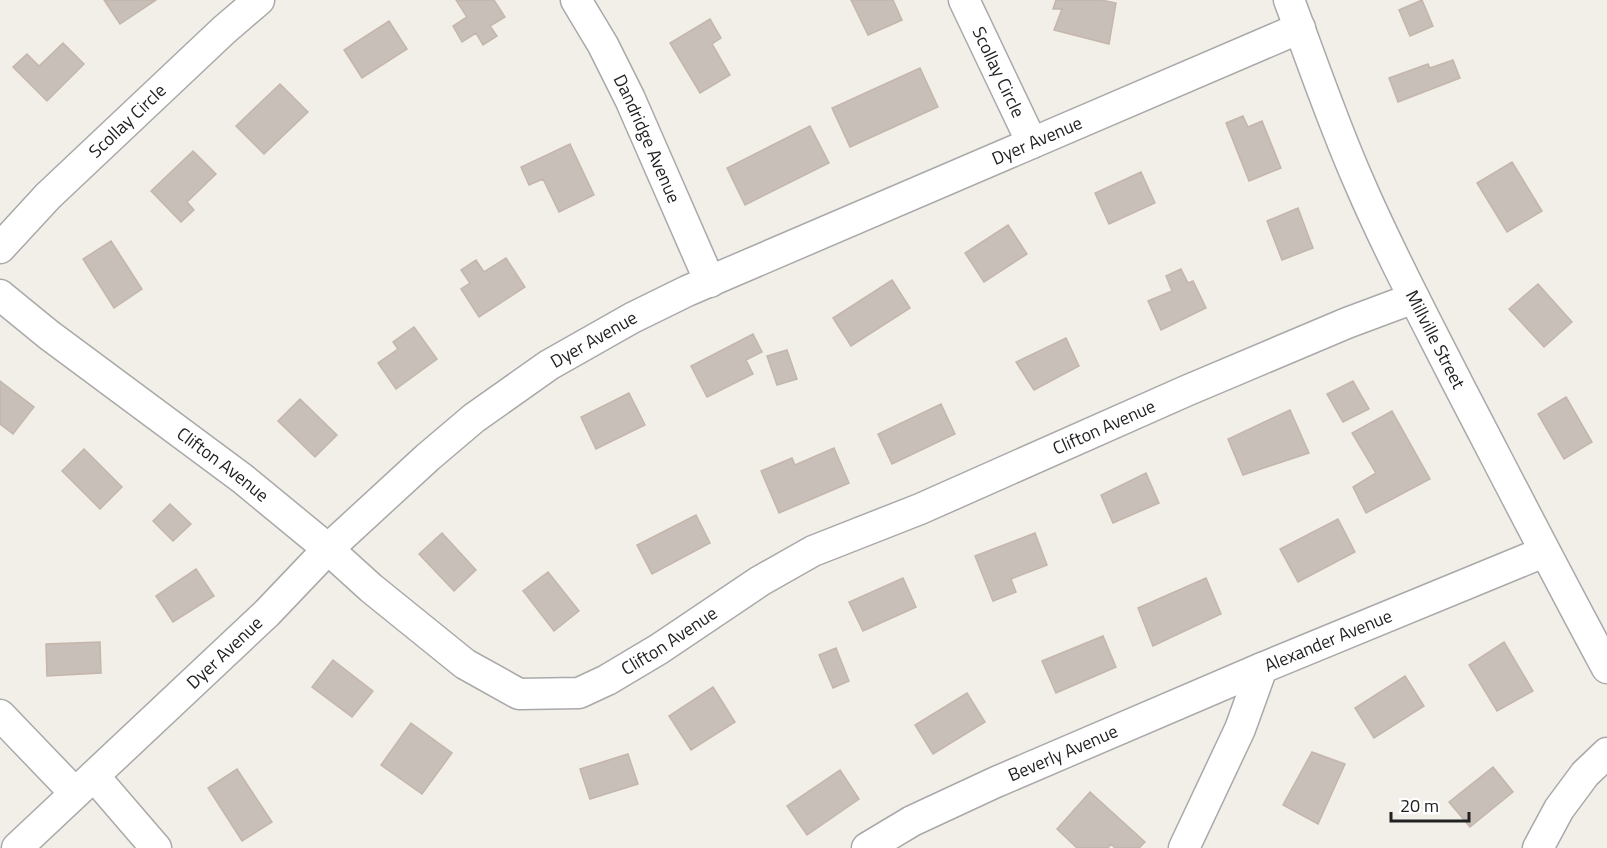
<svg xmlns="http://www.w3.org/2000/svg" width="1607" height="848" viewBox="0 0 1607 848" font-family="'Titillium Web',sans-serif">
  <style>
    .building { fill: #c7bfb8; stroke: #c4b6ab; stroke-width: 1.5 }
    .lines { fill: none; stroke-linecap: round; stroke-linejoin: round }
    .street-casing { stroke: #a9a9a9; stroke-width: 33 }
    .street { stroke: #fff; stroke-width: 30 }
    .labels { text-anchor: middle; stroke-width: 5; stroke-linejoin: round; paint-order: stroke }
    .street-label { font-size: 18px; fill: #222; stroke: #fff }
  </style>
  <rect width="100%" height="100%" fill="#f2efe9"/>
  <!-- building -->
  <path class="building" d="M104,0h52l-36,24z
    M456,0h38l11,17 -15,9 7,10 -14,9 -7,-12 -14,9 -9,-16 14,-9z
    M851,0h42l9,20 -34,15z
    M1056,0h45l15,3 -7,41 -55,-14 8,-21h-9z
    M1422,0l11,26 -23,10 -11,-26z
    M710,19l11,19 -9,6 18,31 -30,18 -30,-50z
    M389,21l18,28 -45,29 -18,-28z
    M63,43l21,21 -37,37 -34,-34 14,-13 12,12z
    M1453,60l7,18 -62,24 -9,-24 39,-14 2,4z
    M920,68l18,39 -88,40 -18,-39z
    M280,84l28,28 -44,42 -28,-28z
    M1243,116l5,11 14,-6 19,47 -32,13 -23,-58z
    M810,126l19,37 -84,42 -18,-37z
    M570,144l24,51 -35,17 -16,-33 -14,6 -8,-18z
    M193,151l23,23 -29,28 7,8 -13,12 -30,-31z
    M1512,162l30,49 -35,21 -30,-49z
    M1141,172l14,31 -46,21 -14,-31z
    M1298,208l15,40 -31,12 -15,-39z
    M1008,225l19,29 -43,28 -19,-29z
    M111,241l31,48 -28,19 -31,-49z
    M506,258l19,29 -46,30 -18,-28 9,-6 -9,-13 15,-10 8,12z
    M1181,269l7,14 5,-2 13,27 -45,22 -13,-29 24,-10 -6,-15z
    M892,280l18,28 -59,38 -18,-28z
    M1538,284l34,38 -28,25 -35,-38z
    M414,327l23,32 -41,30 -18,-26 20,-14 -5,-7z
    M753,334l9,18 -16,8 7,14 -46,23 -16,-31z
    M1066,338l13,28 -45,24 -18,-28z
    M787,350l10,29 -20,6 -10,-29z
    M0,381l34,26 -21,27 -13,-10z
    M1353,381l16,28 -26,13 -16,-28z
    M629,393l16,32 -49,24 -15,-32z
    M1566,397l26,45 -28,17 -26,-45z
    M300,399l37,36 -22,22 -37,-36z
    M941,404l14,30 -63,30 -14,-30z
    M1290,410l19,43 -66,22 -15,-36z
    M1392,411l38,68 -64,34 -13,-26 23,-14 -24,-40z
    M834,448l15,35 -70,30 -18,-42 31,-13 3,7z
    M84,449l38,38 -22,22 -38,-38z
    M1146,473l13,30 -46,20 -12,-28z
    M170,504l21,20 -18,17 -20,-20z
    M696,515l14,28 -58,31 -15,-29z
    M1338,519l17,33 -57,30 -18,-33z
    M442,533l34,37 -22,21 -35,-37z
    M1035,533l12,32 -36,14 5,13 -23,9 -18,-45z
    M196,569l18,27 -41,26 -17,-26z
    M548,572l31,39 -25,20 -31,-40z
    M903,578l13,29 -53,24 -14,-29z
    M1206,578l15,36 -68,32 -15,-38z
    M1103,636l13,31 -60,26 -14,-32z
    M100,642l1,31 -54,3 -1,-32z
    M1504,642l29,49 -36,20 -28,-46z
    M836,648l13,33 -16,7 -14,-33z
    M333,660l40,31 -21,26 -40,-30z
    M1405,676l19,30 -50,32 -19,-30z
    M713,687l22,35 -44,28 -22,-34z
    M967,693l18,29 -52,32 -18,-29z
    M411,723l41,30 -30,41 -41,-29z
    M1312,752l33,12 -27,60 -35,-19z
    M628,754l10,30 -48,15 -10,-30z
    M1493,767l20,25 -43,35 -21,-25z
    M237,769l35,53 -30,19 -34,-53z
    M840,770l19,29 -52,36 -20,-29z
    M1090,792l55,50 -6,6h-24l-4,-4 -3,4h-31l-20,-19z"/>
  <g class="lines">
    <!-- street casing -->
    <g class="street-casing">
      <g id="street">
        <path id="s1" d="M576,0l27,45 27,54 80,183"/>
        <path id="s2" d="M964,0l68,143"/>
        <path id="s3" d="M1289,0c23,61 44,123 70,182 30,70 66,137 100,204 49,94 97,188 148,282"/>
        <path id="s4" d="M0,248l48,-52 176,-166 35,-30"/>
        <path id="s5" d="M0,295l49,40 194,144 85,70 43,39 94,76 54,30 60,-1 28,-13 52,-31 101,-68 53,-30 107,-42 266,-118 161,-68 67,-25"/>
        <path d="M0,715l75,78"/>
        <path d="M94,776l62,72"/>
        <path id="s6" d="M17,848l250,-235 61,-64 100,-92 46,-39 75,-53 83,-47 55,-27 613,-263"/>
        <path id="s7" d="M867,848l45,-27 84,-39 266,-114"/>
        <path id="s8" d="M1184,848l56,-119 22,-61 282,-116"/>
        <path d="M1538,848l21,-39 26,-35 22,-21"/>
      </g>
    </g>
    <!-- street -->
    <use href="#street" class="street"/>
  </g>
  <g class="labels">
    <!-- street labels -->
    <g class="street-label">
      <text dy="6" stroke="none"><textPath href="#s2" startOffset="80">Scollay Circle</textPath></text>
      <text dy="6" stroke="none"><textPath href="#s4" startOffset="180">Scollay Circle</textPath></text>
      <text dy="6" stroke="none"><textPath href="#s1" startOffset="156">Dandridge Avenue</textPath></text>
      <text dy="6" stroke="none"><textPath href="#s6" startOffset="1257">Dyer Avenue</textPath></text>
      <text dy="6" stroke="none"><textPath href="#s6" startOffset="771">Dyer Avenue</textPath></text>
      <text dy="6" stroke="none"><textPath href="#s3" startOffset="370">Millville Street</textPath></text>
      <text dy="6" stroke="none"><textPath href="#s5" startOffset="1306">Clifton Avenue</textPath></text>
      <text dy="6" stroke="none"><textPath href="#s5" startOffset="280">Clifton Avenue</textPath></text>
      <text dy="6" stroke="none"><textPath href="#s5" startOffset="820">Clifton Avenue</textPath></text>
      <text dy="6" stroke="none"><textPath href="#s8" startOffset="268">Alexander Avenue</textPath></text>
      <text dy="6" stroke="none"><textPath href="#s6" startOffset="285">Dyer Avenue</textPath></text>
      <text dy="6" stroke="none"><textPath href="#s7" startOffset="218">Beverly Avenue</textPath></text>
    </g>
  </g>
  <!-- scale -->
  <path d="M1391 812v9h78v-9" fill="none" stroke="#222222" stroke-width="3"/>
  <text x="1400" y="812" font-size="18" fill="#222222" stroke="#ffffff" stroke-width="4.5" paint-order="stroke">20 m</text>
</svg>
